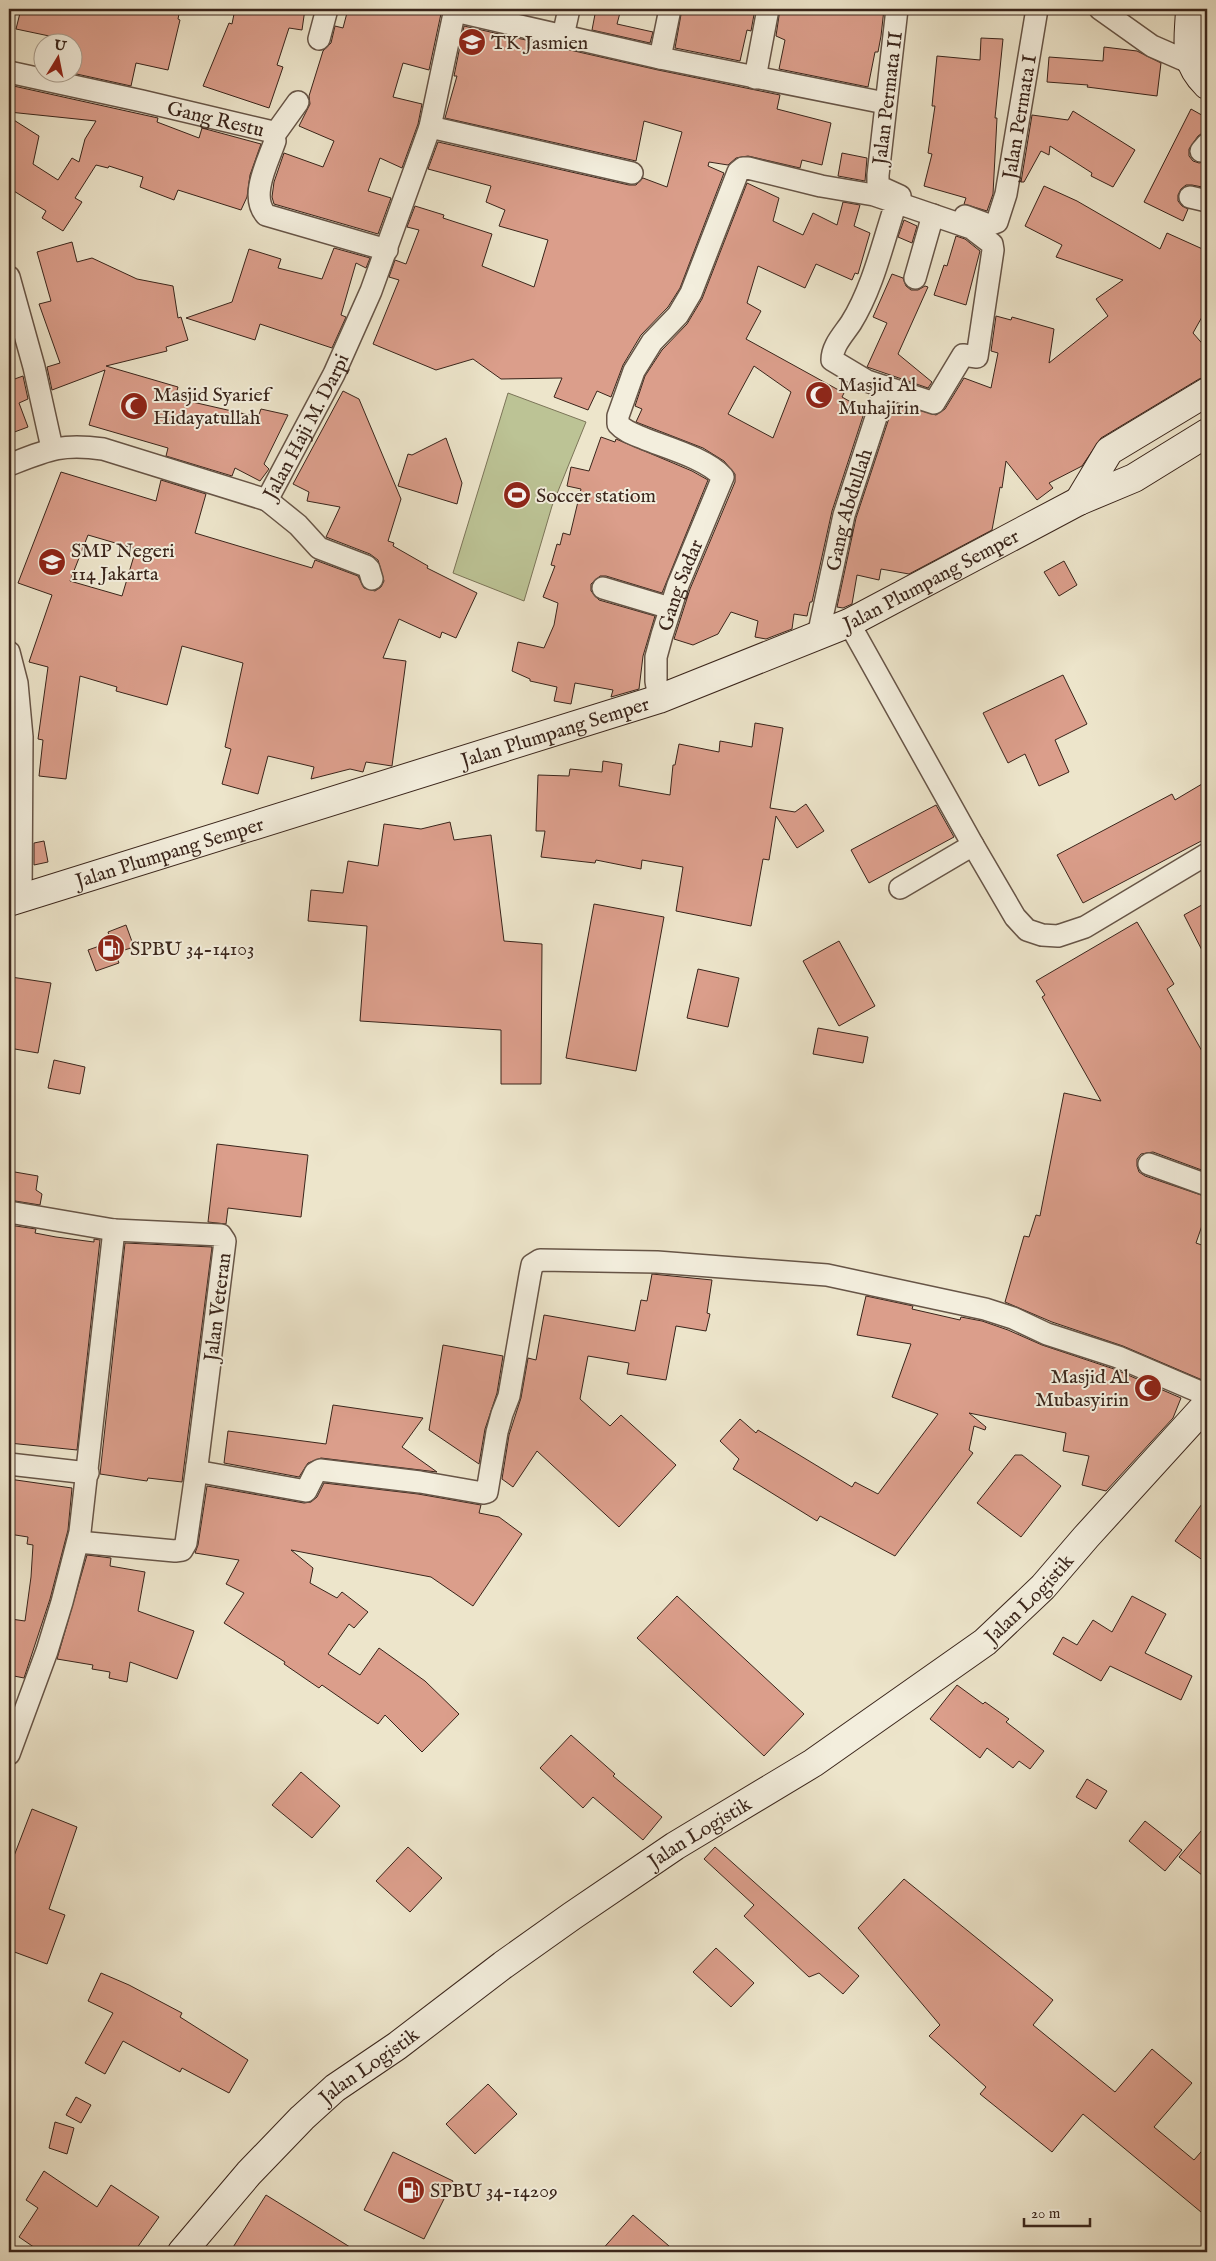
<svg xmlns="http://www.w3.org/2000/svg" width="1216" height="2261" viewBox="0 0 1216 2261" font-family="'IM FELL English',serif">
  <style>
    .green { fill: #bcc395; stroke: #7b7458 }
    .building { fill: #db9e8b; stroke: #3a251b; fill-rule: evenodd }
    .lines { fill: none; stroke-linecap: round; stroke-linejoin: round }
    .street-casing { stroke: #675547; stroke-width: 24 }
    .secondary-casing { stroke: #3a251b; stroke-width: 30 }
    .street { stroke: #f3eedd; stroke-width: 21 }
    .secondary { stroke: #f3eedd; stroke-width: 28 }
    .labels { text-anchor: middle; stroke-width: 4; stroke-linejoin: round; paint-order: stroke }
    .poi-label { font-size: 20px; fill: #3a251b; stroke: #f3eedd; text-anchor: start }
    .street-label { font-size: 20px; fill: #3a251b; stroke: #f3eedd }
  </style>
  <rect width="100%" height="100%" fill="#ede5cb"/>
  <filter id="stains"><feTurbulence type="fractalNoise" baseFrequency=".004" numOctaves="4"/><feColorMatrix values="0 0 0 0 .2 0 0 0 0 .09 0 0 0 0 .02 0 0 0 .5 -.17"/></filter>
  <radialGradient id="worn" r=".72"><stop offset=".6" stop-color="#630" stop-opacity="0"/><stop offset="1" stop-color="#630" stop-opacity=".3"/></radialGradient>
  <!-- green -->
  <path class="green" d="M508,393l78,29 -34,84 -28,95 -71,-28z"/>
  <!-- building -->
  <path class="building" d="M21,9h159l-2,10 2,1 -12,50 -32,-7 -5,23 -59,-13v-31h-19l1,-5 -38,-8z
    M235,9h70l-3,21 -13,-2 -12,37 6,2 -14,41 -66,-22 26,-63 3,1z
    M348,9h94l-13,61 -26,-7 -10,34 29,7 -4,20 -16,44 -22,-10 -12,33 23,7 -13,36 -104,-30 -2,-7 2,-15 10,-29 39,14 11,-26 -35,-15 11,-22 -1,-8 14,-45 8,-8 4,-17 8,2z
    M596,9h25l-4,15 36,8 -3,11 -58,-13z
    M682,9h73l-4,22 -4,-1 -7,31 -65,-13z
    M780,9h104l-3,27 -3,16h-3l-7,35 -89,-18 6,-29 -9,-4z
    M464,26l194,44 122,25 -3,14 54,14 -9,42 -20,-5 -2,8 -52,-12 -12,2 -8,7 -19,-3 -1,4 16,7 -44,115 -12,19 -27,28 -18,30 -12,32 -14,-6 -9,19 -34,-13 8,-19 -61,1 -28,-20 -37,11 -63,-26 26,-64 -10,-3 6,-17 11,4 13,-34 -12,-3 8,-21 29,9 -1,3 49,16 -10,32 52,21 14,-47 -49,-14 6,-16 -19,-8 5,-16 -63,-17 10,-27 191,43h7l7,-7 24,9 15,-55 -38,-11 -8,40 -191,-43 12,-42h-3z
    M981,38l22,1 -8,79h2l-4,76 -6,17 -23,-7 2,-6 -42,-12 8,-32 -4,-1 7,-47h-3l5,-50 43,4z
    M1104,47l33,4 24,12 -4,33 -70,-9 1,-2 -41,-3 2,-25 54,4z
    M9,85l149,33 -1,4 42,16 3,-10 59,16 -11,31 -3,22 -6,13 -63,-20 -4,10 -34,-13 3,-10 -34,-11 -1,2 -12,-3 -21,33 7,4 -19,29 -21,-13 4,-7 -37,-23v-71l30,19 -6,28 25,16 14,-22 7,4 6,-23 11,-18 -87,-9z
    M1191,109l16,9v9l-3,5 -6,4 -9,13v7l4,5 6,2 8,-2 -5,15 5,3v9l-15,-3h-6l-5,4 -3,6v6l4,5 6,3 -5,12 -39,-19z
    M1073,111l62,39 -22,37 -22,-11 1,-3 -42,-27 -1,9 -8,-4 -17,31h-3l11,-67 36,5z
    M842,153l25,5 -2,23 -27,-5z
    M747,183l32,15 -6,23 30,14 10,-22 24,12 6,-23 17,3 -6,21 16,7 -12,41 -3,-1 -3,7 -36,-16 -11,24 -47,-22 -11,37 14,8 -15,28 98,54 -2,4 23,13 -33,101 -20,91h-2l-3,14 -13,-2 -2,15 -26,10 -11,-2 3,-16 -27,-9 -13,22 -25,11 -19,-6 16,-50 45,-107v-8l-11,-13 -21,-13 -67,-26 6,-13 -7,-3 10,-30 17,-26 25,-26 15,-25zM754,366l37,26 -18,46 -45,-24z
    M1044,186l33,15 83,48 7,-16 40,18v57l-14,25 14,16v27l-8,3 -98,59 -19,28 -33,17 4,5 -16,12 -31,-39 -4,27 -2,-1 -8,43 -83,44 -28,-5 -2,11 -22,-5 -5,29 -9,4 -6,-1 19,-89 38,-115 42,12 9,-6 19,-31 27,10 7,-35 -7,-2 5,-35 15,4 1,-3 42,12 -5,34 59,-47 -12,-17 27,-19 -67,-23 6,-12 -37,-19z
    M904,220l13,6 -5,17 -14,-6z
    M956,236l9,3 15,12 -14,54 -32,-10 10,-30 3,1z
    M72,242l5,20 15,-4 45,21 36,7 5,32 3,-1 7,23 -22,7 1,4 -61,15 72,21 -3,11 83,19 3,-8 27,6 -24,49 5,5 -9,12 -25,-13 -3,8 -66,-20 2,-8 -79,-23 16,-55 -53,20 -5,-23 13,-4 -21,-59 12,-3 -14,-49z
    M334,248l36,10 -4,10 -10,-5 -15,52 5,2 -14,31 -72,-24 -5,16 -69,-22 46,-16 17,-53 32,10 -3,9 44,11z
    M892,274l11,4 3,8 5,4h7l7,-4 3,1 -30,67 34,28 -4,6 -61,-21 20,-44 -14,-6z
    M23,376l5,23 -9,4 9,24 -19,7v-53z
    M343,391l16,8 42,100 -13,42 6,2 -1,3 35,20 -1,2 50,25 -21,45 -14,-6 -2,6 -41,-19 -16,39 23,3 -14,105 -26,-4 -3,10 -13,-3 -39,10 3,-12 -46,-11 -10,38 -36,-10 9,-35 -6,-2 18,-84 -61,-17 -15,59 -51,-14 1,-4 -37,-11 -14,103 -27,-3 4,-36 -5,-1 10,-72 -19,-5 23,-67 -34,-12 43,-111 95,29 5,-21 45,14 -11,39 117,35 3,-8 43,16 6,12 11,3 6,-4 3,-6 -6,-21 -8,-6 -44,-17 14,-30 -33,-6 2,-9 -16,-8zM88,535l48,14 -14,47 -52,-15z
    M601,437l14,5 1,-3 76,32 16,9 -46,113 -56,-17h-6l-9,8v7l8,9 56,16 -12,40 -4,33 -28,8 2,-7 -38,-7 -4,21 -17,-3 3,-14 -27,-6v-2l-18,-8 6,-29 26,6 10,-23 4,-22 -15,-6 12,-31 -4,-1 6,-21 3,1 3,-12 7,2 11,-46 -14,-3 4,-19 18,4z
    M446,438l16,45 -5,21 -59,-18 10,-32 4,1z
    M1064,561l13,24 -18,11 -15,-24z
    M1063,675l24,49 -32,16 14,32 -30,14 -14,-32 -17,9 -25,-50z
    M755,723l28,5 -13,80 25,4 11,-8 18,27 -27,17 -21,-32 -7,44 -6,-1 -12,67 -75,-15 7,-44 -41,-7 -1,9 -45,-9 -1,3 -54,-6 4,-26h-9l2,-56 31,1 1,-7 32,3 1,-11 19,3 -3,22 51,9 3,-30h2l4,-21 40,8 1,-11 32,6z
    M1207,781v57l-124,65 -26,-48 115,-61 3,6z
    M936,805l18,32 -85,46 -18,-33z
    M450,822l4,18 37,-5 13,106 38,3 -1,140h-40v-54l-141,-9 7,-95 -59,-5 3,-31 32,3 5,-32 30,5 6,-42 37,5z
    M44,841l4,21 -14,3v-22z
    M1207,902v58l-23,-45z
    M594,904l70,13 -28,154 -70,-13z
    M1137,922l37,62 -7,5 40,71v112l-54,-20 -12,2 -4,5v7l2,6 6,4 62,21v14l-11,32 11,4v135l-84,-36 -71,-24 -47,-20 19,-66 5,1 7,-22 4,1 24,-123 37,8 -59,-104 3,-2 -9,-14z
    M126,925l8,22 -19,6 4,10 -23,8 -8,-21 23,-8 -3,-10z
    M839,941l36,65 -36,20 -36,-65z
    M698,969l41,9 -11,49 -41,-9z
    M11,977l40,6 -13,70 -29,-5v-58z
    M818,1028l50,9 -5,26 -50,-9z
    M54,1060l31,7 -5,27 -32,-6z
    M217,1144l91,11 -7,62 -73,-9 -2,16 -18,-2z
    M9,1171l29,5 -2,14 6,4 -2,11 -31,-5z
    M9,1225l27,4 -1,4 21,4 38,5v-3l6,1 -23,210 -68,-7z
    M125,1243l87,4 -30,235 -34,-4 -1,3 -14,-2 -33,-5z
    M652,1274l60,6 -5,33 3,1 -4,17 -30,-5 -10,54 -39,-6 2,-11 -41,-7 -8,43 30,27 11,-11 55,50 -57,62 -82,-76 -24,36 -11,-8 7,-44 12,-37 7,-40 8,2 8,-45 91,16 6,-31 6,1z
    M866,1296l47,10 -1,3 48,11 1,-3 21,4 26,9 34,15 72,24 67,29 -8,20 -67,73 -24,-6 7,-29 -26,-5 3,-18 -97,-20 17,14 -1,3 -11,-4 -5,24 4,3 -78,103 -75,-40 -3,5 -84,-52 6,-10 -19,-18 20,-22 16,14 2,-3 94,57 3,-5 23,12 60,-80 -46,-17 19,-53 -54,-9z
    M443,1345l60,11 -6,37 -12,36 -6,35 -50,-34z
    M333,1405l90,13 -21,29 35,25 -116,-14 -13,5 -9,14 -75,-14 4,-32 98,13z
    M1015,1455h7l39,31 -40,51 -44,-34z
    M9,1479l63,9 -4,42 -18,69 -26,79 -15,-3v-40l2,-16 14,2 6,-44 2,-32 -6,-1 1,-7 -19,-3z
    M324,1483l94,11 63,11 -2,8 20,4 23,17 -49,72 -42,-29 -140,-27 22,18 -3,15 27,15 5,-6 26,20 -14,16 -5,-4 -21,30 32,21 19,-27 46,33 34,33 -37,38 -37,-37 -7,9 -56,-39 -3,3 -35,-24 1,-2 -61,-39 20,-30 -18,-9 13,-24 -44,-7 3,-8 9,-59 97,17 7,-1 6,-5z
    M1207,1497v66l-32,-22z
    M87,1555l24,3 -1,8 35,6 -7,39 56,20 -17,48 -47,-17 -3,20 -18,-4 1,-6 -18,-3 1,-4 -36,-6z
    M677,1596l127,118 -40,42 -127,-118z
    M1132,1596l34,18 -21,39 47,23 -11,24 -71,-34 -9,15 -48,-27 10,-17 14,8 16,-25 19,12z
    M957,1685l26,19 2,-2 24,17 -3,3 38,29 -14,18 -11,-8 -6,7 -26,-20 -7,10 -50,-39z
    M571,1735l44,39 -2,2 49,41 -19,23 -50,-43 -10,11 -43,-40z
    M301,1772l39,34 -28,32 -40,-33z
    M1087,1779l20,12 -11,18 -20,-12z
    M32,1809l45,18 -28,82 16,6 -18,49 -38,-14v-81z
    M1145,1821l37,29 -17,21 -36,-30z
    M1207,1824v55l-28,-22z
    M408,1847l34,31 -32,34 -34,-31z
    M715,1847l144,129 -16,18 -24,-21 -10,4 -65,-61 10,-11 -50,-46z
    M904,1879l149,121 -20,25 82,67 37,-43 40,34 -38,44 40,33 13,-15v72l-124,-103 -31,38 -72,-58 6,-7 -57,-51 11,-11 -82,-97z
    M716,1948l38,35 -23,24 -38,-35z
    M101,1973l28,12 53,28 -2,4 68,43 -19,33 -47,-25 -2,4 -57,-31 -18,33 -20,-11 28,-50 -25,-12z
    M488,2084l29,30 -42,40 -29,-30z
    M76,2097l15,8 -10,18 -15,-8z
    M55,2122l19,6 -7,26 -18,-6z
    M393,2152l60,29 -29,58 -60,-29z
    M44,2171l53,36 14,-22 48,32 -25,35h-93l-22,-15 19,-29 -12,-8z
    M266,2195l92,57h-128z
    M633,2215l43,37h-76z"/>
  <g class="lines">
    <!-- street casing -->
    <g class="street-casing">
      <g id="street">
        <path d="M897,9l-19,166v11l22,10"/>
        <path d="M1100,9l52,37 39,17"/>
        <path d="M455,11l205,47 225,45"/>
        <path d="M563,36l6,-27"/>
        <path d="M319,39l8,-30"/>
        <path d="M660,58l10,-49"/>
        <path id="s1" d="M9,72l133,29 131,31 2,9c-7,21 -26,55 -9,74l121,35"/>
        <path d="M755,78l13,-69"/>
        <path d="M430,127l202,46"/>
        <path d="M275,134l23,-32"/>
        <path d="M1201,151l6,-7"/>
        <path d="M1190,197l17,4"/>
        <path id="s2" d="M965,216l24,9 8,-3 9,-28 31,-185"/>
        <path d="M9,277l25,90 18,81"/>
        <path d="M915,278l18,-63"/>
        <path id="s3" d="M9,465c38,-15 52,-22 94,-16l164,51 67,-126 37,-83 59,-164 25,-118"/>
        <path d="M267,500l31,25 21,23 47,18 3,3 3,10"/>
        <path d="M603,588l67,20"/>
        <path d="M849,623l124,222 42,72 12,13 15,5 16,1 27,-9 122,-73"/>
        <path id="s4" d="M818,636l26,-121 42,-128"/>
        <path d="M9,652l8,31 5,54 -1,161"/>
        <path id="s5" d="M659,699l-3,-18v-24l6,-22 16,-50 45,-108c-16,-18 -55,-29 -78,-38 -9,-4 -20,-7 -27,-15v-8l16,-45 18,-29 26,-27 13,-22 47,-121 5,-4h5l73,18 53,9 97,33 21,16 1,6 -16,107 -14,-2 -29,48 -67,-22 -35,-21c0,-14 11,-25 19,-37 22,-35 32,-81 45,-120"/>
        <path d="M900,888l73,-43"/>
        <path d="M1149,1164l58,21"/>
        <path d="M9,1212l105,18 107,5 4,6 -28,225 4,6 105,19 9,-18 5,-3 100,12 63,11 4,-1 10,-60 5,-18 7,-18 21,-121 2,-10 8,-5 117,2 170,13 158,34 28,9 34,16 71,23 89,38"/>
        <path d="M9,1464l79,9"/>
        <path d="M78,1542l97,9 7,-1 4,-7 11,-77"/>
        <path d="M9,1754l38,-103 15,-49 18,-70 34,-302"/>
      </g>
    </g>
    <!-- secondary casing -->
    <g class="secondary-casing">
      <g id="secondary">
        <path d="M1190,9c-1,33 -8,51 17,76"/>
        <path d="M1079,501l30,-50 98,-59"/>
        <path id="s6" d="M9,902l650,-203 190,-76 230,-122 55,-23 73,-45"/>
        <path id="s7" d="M182,2252l67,-79 53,-55 33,-30 62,-42 106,-81 69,-49 103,-70 138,-83 172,-121 58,-55 43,-50 121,-133"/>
      </g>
    </g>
    <!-- street -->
    <use href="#street" class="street"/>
    <!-- secondary -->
    <use href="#secondary" class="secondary"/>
  </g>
  <!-- icons -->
  <defs>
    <g id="school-disc" transform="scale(1.4375)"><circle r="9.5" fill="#8f2418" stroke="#f3eedd"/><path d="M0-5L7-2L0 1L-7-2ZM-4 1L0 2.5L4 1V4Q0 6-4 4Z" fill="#fff"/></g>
    <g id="mosque-disc" transform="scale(1.4375)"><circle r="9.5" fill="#8f2418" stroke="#f3eedd"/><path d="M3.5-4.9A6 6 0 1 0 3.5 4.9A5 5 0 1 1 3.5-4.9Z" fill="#fff"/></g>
    <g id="stadium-disc" transform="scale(1.4375)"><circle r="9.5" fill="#8f2418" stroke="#f3eedd"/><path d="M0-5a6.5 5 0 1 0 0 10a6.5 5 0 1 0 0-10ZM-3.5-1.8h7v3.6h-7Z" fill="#fff"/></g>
    <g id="fuel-disc" transform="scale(1.4375)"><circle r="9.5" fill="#8f2418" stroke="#f3eedd"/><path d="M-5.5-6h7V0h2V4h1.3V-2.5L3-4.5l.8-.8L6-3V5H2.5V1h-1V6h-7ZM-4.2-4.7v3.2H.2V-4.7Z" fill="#fff"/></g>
  </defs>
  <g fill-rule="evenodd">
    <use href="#school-disc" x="472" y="42"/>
    <use href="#mosque-disc" x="819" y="395"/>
    <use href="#mosque-disc" x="134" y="406"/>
    <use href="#stadium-disc" x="517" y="495"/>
    <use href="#school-disc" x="52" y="562"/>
    <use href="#fuel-disc" x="111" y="948"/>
    <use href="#mosque-disc" x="1148" y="1388"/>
    <use href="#fuel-disc" x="411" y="2190"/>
  </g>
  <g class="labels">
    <!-- poi labels -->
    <g class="poi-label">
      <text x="491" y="49">TK Jasmien</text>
      <text x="838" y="391">Masjid Al<tspan x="838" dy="23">Muhajirin</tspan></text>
      <text x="153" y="401">Masjid Syarief<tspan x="153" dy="23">Hidayatullah</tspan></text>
      <text x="536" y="502">Soccer statiom</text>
      <text x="71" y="557">SMP Negeri<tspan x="71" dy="23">114 Jakarta</tspan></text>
      <text x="130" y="955">SPBU 34-14103</text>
      <text x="1129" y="1383" text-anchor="end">Masjid Al<tspan x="1129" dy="23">Mubasyirin</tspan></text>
      <text x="430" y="2197">SPBU 34-14209</text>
    </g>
    <!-- street labels -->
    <g class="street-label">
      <text transform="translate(887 98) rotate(-83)" y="7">Jalan Permata II</text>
      <text dy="7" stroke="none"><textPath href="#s2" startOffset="142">Jalan Permata I</textPath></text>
      <text dy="7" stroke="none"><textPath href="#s1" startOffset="212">Gang Restu</textPath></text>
      <text dy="7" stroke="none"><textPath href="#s3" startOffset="352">Jalan Haji M. Darpi</textPath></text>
      <text dy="7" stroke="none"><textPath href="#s4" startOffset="130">Gang Abdullah</textPath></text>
      <text dy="7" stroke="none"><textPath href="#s6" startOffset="978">Jalan Plumpang Semper</textPath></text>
      <text dy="7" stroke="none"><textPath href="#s5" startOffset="118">Gang Sadar</textPath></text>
      <text dy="7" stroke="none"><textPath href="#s6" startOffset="572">Jalan Plumpang Semper</textPath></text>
      <text dy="7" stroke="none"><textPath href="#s6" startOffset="168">Jalan Plumpang Semper</textPath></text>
      <text transform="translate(217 1307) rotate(-83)" y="7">Jalan Veteran</text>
      <text dy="7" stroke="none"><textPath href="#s7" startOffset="1075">Jalan Logistik</textPath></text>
      <text dy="7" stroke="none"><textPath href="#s7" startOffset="670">Jalan Logistik</textPath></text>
      <text dy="7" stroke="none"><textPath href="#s7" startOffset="265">Jalan Logistik</textPath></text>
    </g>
  </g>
  <!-- margin -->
  <rect width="1216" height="2261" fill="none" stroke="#ede5cb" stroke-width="30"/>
  <rect x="10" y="10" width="1196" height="2241" fill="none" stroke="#3a251b" stroke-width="2.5"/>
  <rect x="15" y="15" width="1186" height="2231" fill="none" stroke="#3a251b"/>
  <!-- north arrow -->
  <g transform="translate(58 58) rotate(10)"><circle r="24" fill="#f3eedd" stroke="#a99e8f"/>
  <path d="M0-4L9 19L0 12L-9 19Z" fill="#8f2418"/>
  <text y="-8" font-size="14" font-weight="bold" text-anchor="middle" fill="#3a251b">U</text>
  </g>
  <!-- scale -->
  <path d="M1024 2218v8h66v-8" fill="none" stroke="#3a251b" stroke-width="2.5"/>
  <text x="1031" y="2218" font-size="15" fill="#3a251b" stroke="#f3eedd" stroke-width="4" paint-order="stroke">20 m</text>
  <rect width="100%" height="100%" filter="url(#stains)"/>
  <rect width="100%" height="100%" fill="url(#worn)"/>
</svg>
